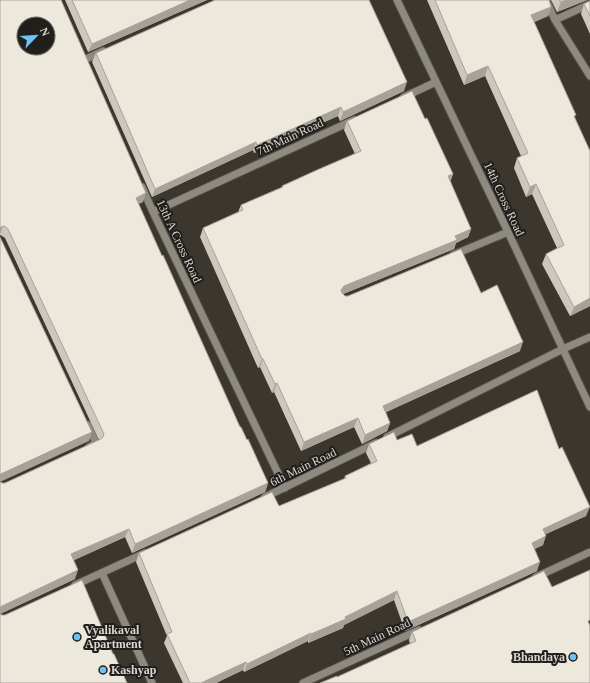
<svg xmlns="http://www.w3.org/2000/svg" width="590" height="683" viewBox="0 0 590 683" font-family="'Times New Roman',serif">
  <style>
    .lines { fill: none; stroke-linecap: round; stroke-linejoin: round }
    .minor-casing { stroke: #55534a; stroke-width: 9 }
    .minor { stroke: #8f8a80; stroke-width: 7 }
    .wall { fill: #ccc8bd }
    .shaded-wall { fill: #a6a29a }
    .building { fill: #ede8dc; stroke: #a6a29a; fill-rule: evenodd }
    .poi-dot { fill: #70c2f4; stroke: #211f1b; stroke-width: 1.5 }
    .labels { text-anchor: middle; stroke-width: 4; stroke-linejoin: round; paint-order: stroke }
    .street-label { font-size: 12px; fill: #d9d7d1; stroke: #211f1b }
    .poi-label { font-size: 12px; font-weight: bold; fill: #d9d7d1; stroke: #211f1b; text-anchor: start }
  </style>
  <rect width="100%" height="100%" fill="#3b372e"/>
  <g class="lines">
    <!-- minor casing -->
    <g class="minor-casing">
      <path id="minor" d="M397,0l111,232 82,175
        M546,0l9,20 35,56
        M555,20l35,-16
        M86,59l17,-8
        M404,97l32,-15
        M142,187l11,25 132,276
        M153,212l201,-92
        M453,255l55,-23
        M88,425l8,18 -7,4
        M387,437l176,-88 27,-12
        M265,497l111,-54
        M102,573l50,110
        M536,577l54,-25
        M75,585l70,-32
        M303,683l116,-53"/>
    </g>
    <!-- minor -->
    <use href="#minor" class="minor"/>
  </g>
  <!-- wall -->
  <path class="wall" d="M0,0l143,202 -5,2 102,223 28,56 -3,9 -133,61 -7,-16 -51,23 1,19 -75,35 2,1 111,39 -113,29v-201l2,1h3l94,-43 -94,-202 -3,-2 -2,-1z
    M65,0h142l-119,52z
    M427,0h122l2,7 -3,9 -14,6 41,95 15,189 -20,10 -28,-52 4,-10 11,-6 -25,-54 -6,3 -12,-29 3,-10 4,-2 -36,-80 -21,9z
    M551,0h36l-30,12z
    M590,1v33l-9,-20 3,-10z
    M96,53l308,38 -64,30 -2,-5 -84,37 -1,-3 -101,47 -60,-135z
    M425,119l28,55 -3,8 21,47 -3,8 -12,6 -2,6 -111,45 2,2 136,-3 39,58 -134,61 4,11 -3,8 -25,13 -8,-17 -53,24 -27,-59 -2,1 -12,-26 -2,1 -58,-131 3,-9 35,-16 3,-7 41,-18v-1l73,-32 -11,-24 3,-9z
    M397,440l20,6 142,3 27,67 -41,18 -2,11 -9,4 3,22 -132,60 -11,-31 -50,25 -1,3 -35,15v-2l-64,31 -1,-2 -27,13h-33l-19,-40 3,-7 -31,-74 3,-9 140,-47 65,-27 1,-3 26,-13 -5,-10 3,-9z
    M552,587l38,96 -253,-6 73,-33 -1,-4 3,-8z"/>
  <!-- shaded-wall -->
  <path class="shaded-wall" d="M190,0h17l-119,52 4,-8z
    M567,0h20l-30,12 4,-10z
    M551,7l-3,9 -20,9 3,-10z
    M488,66l-3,10 -21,9 3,-10z
    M407,82l-3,9 -64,30 3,-9z
    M341,107l-3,9 -84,37 3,-8z
    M256,142l-3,8 -101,47 3,-8z
    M453,174l-3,9 -2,-7z
    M536,184l-4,10 -6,3 4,-10z
    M146,193l-3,9 -10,4 3,-8z
    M3,226l-3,9v-7z
    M471,229l-3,8 -12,6 -2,6 -113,46v-5l3,-4z
    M590,298v8l-20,10 4,-9z
    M523,342l-3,9 -140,64 3,-9z
    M262,359h1l-3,8 -2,1z
    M277,383l-3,9 -2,1 3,-9z
    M358,418l-4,9 -53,24 3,-9z
    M390,423l-3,8 -25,13 3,-9z
    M92,432l-3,9 -89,41v-7l1,-1z
    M268,483l-3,9 -133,61 3,-9z
    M590,507l-4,9 -46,21 3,-8z
    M129,529l-4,8 -57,26 3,-9z
    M546,536l-3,9 -14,7 3,-9z
    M540,562l-3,9 -132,60 3,-9z
    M78,570l-3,9 -75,35v-7z
    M397,591l-3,9 -50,25 -1,3 -35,15 3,-9z
    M311,633l-3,8 -64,31 3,-8z
    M246,662l-3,8 -27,13h-15z"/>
  <!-- building -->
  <path class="building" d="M0,0h61l85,193 -10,5 26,58 1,-1 77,172h1l6,13 1,-1 20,44 -133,61 -6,-15 -58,25 7,16 -78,37v-125l2,1h3l96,-44 2,-2 1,-3 -96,-205 -2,-2 -3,-1 -3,2zM24,24h24v24h-24z
    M72,0h118l-98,44z
    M215,0h154l38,82 -64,30 -2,-5 -84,38 -1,-3 -101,47 -59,-136z
    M435,0h114l2,7 -20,8 45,100 -2,1 16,35v147l-16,9 -28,-53 18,-9 -28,-61 -6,3 -13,-29 11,-5 -40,-87 -21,9z
    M559,0h8l-6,2z
    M590,1v15l-6,-12z
    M412,91l13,28 2,-1 26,56 -5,2 23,53 -16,7 2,4 -113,46 -3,4 1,3 3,3h3l113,-47 20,44 16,-8 26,57 -140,64 7,17 -25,12 -7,-17 -54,24 -27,-59 -2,1 -12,-25h-1l-59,-131 40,-18 -2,-5 42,-18 -1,-1 35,-16 44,-19 -14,-30z
    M0,237l92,195 -91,42 -1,1z
    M537,390l22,59 3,-2 28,60 -47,22 3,7 -14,7 8,19 -132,60 -11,-31 -52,26 1,2 -35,15v-1l-64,31 -1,-2 -45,21h-11l-23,-49 5,-2 -33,-79 133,-61 7,14 67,-28 -1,-2 32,-15 -8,-17 25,-12 3,8 15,-6 5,12z
    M590,570v50l-2,1 2,5v57h-270l17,-7v1l79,-36 -4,-9 132,-61 8,16z
    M82,580l31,74h1l13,29h-127v-69l2,1h3z"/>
  <!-- markers -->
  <g class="poi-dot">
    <circle cx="77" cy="637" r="4"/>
    <circle cx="573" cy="657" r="4"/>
    <circle cx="103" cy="670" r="4"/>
  </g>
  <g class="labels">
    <!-- street labels -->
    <g class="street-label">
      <text transform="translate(290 137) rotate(-25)" y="4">7th Main Road</text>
      <text transform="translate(504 199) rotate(65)" y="4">14th Cross Road</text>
      <text transform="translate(179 241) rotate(65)" y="4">13th A Cross Road</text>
      <text transform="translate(303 467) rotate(-26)" y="4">6th Main Road</text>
      <text transform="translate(377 637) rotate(-25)" y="4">5th Main Road</text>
    </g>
    <!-- poi labels -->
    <g class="poi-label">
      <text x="85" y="634">Vyalikaval<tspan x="85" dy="14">Apartment</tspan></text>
      <text x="565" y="661" text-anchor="end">Bhandaya</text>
      <text x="111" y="674">Kashyap</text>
    </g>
  </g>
  <!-- north arrow -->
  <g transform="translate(36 36) rotate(65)"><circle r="19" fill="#211f1b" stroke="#6b6964"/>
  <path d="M0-3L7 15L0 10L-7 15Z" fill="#70c2f4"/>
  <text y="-6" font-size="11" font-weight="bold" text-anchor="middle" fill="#d9d7d1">N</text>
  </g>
</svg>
